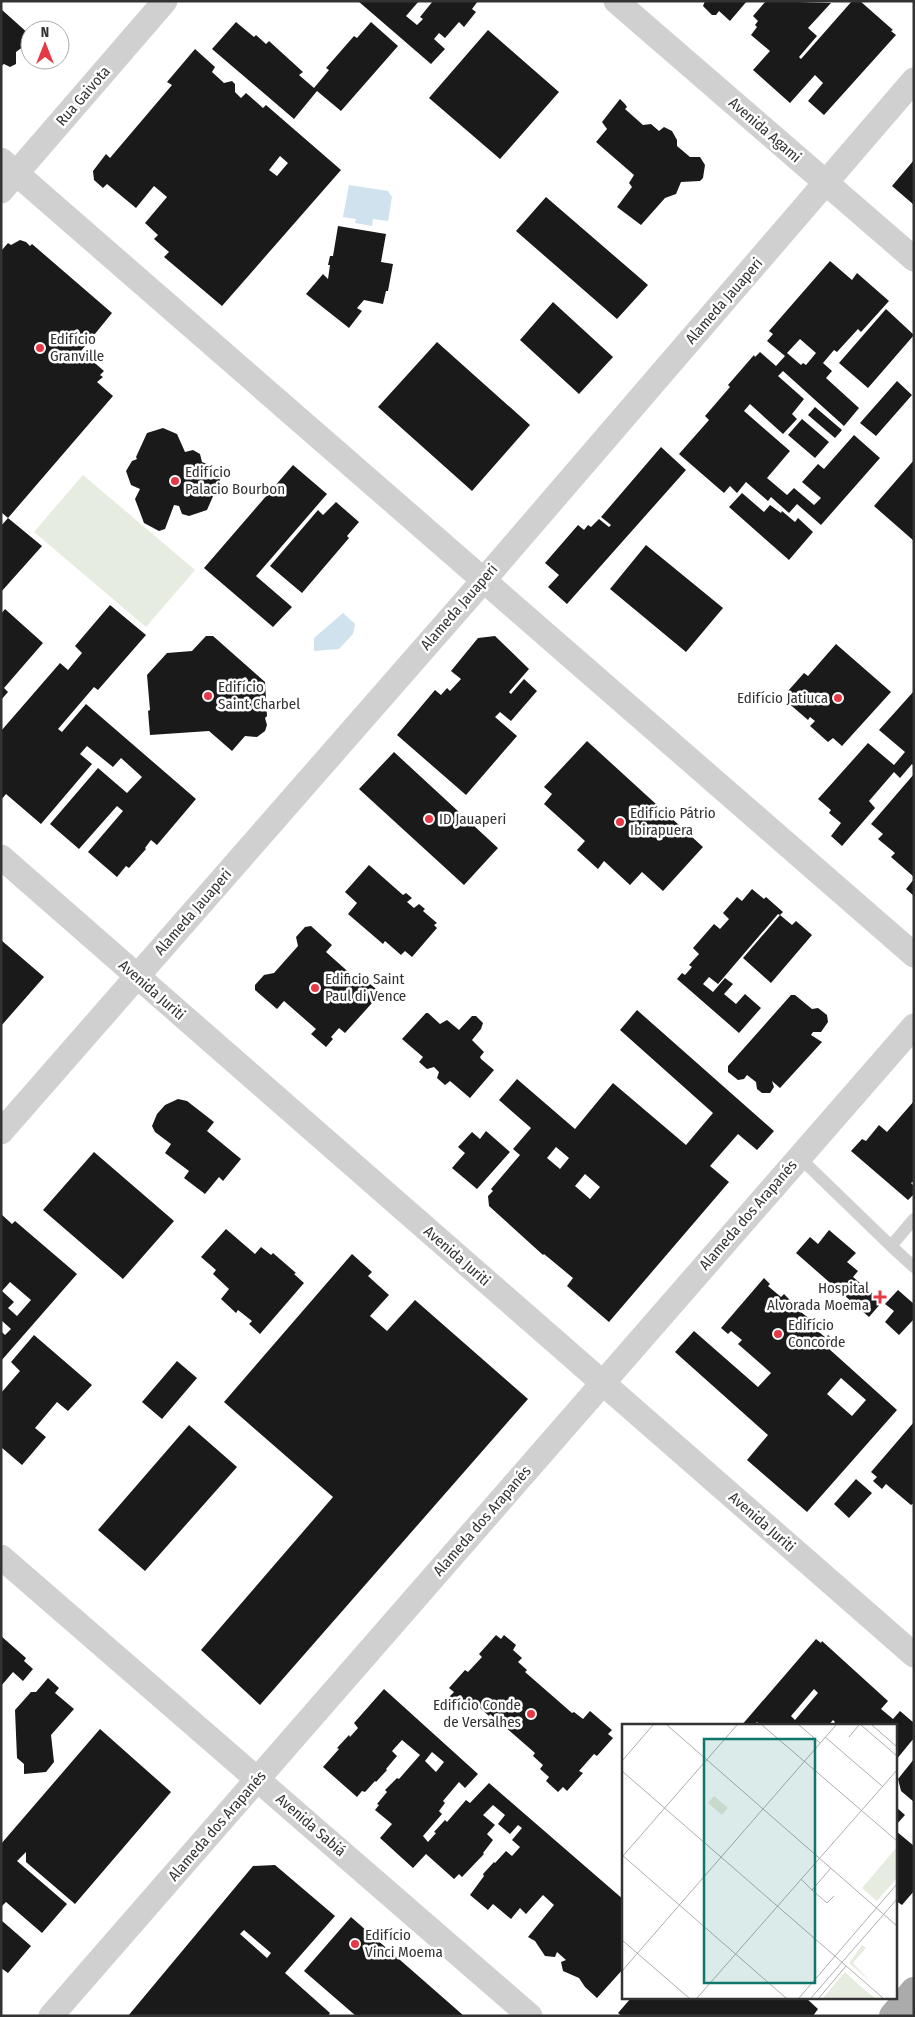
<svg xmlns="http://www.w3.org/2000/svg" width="915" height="2017" viewBox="0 0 915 2017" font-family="'Fira Sans Condensed',sans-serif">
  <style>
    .green { fill: #e6ecdf }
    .water { fill: #cfe2ee }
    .building { fill: #1a1a1a; fill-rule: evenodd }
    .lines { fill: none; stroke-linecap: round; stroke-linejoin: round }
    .service { stroke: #d0d0d0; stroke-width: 12 }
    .minor { stroke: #d0d0d0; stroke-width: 25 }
    .primary { stroke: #ababab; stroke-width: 28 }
    .poi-dot { fill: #e63946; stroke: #fff; stroke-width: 2 }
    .labels { text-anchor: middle; stroke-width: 5; stroke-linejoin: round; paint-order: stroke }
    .street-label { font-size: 15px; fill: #333; stroke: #fff }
    .poi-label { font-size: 15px; fill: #333; stroke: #fff; text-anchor: start }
    .inset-road { fill: none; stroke: #adadad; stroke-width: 1 }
    .view { fill: #0f766e; fill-opacity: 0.15; stroke: #0f766e; stroke-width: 2.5 }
    .inset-edge { fill: none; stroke: #333; stroke-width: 2.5 }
  </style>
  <rect width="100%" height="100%" fill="#fff"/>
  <!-- green -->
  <path class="green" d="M83,475l112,95 -49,57 -112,-95z"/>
  <!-- water -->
  <path class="water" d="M349,185l39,6 4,6 -4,24 -15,-2 -1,7 -17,-3 1,-4 -13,-2z
    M343,613l12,11 -2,10 -14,15 -25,2v-13z"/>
  <!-- building -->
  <path class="building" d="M358,1h61l-13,15 11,9 6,-6 -3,-2 13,-16h45l-6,8 4,3 -12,15 -5,-5 -14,16 -6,-5 -5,6 11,10 -14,15z
    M705,1h42l-17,20 -11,-10 -3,4h-4l-9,-9z
    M766,1l65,2 -23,25 9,8 -18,21 2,2 51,-58h8l33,29 -2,1 5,4 -72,80 -16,-14 15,-18 -8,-8 -25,28 -37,-33 17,-19 -19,-16 6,-8 -2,-2 3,-4 -5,-5z
    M1,9l29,26 -3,9 -11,8v12l-6,3 -6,-3 -3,2z
    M236,22l18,15 2,-2 10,9 3,-3 34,31 -4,3 15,13 15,-18 -3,-2 28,-32 3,2 14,-16 27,24 -57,65 -24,-20 -23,28 -82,-70z
    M488,30l71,62 -59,67 -71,-61z
    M195,49l20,18 -3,5 12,11 8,-2 3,3v8l6,6 5,-5 17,15 3,-3 75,65 -119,136 -58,-49 5,-5 -15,-13 4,-4 -13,-12 22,-26 -13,-11 -18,22 -29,-24 -4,4 -9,-8 -1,-9 13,-17 4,4 62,-73 -5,-3zM280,156l8,7 -11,13 -8,-6z
    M620,99l5,5 2,3 -2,2 18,16 8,-1 8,7 5,-4 8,4 5,9v6l13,11h10l5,8 -2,13 -3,3 -19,1 -5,12 -11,4 -24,27 -24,-18 15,-20 -3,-4 5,-8 -38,-33 11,-13 -5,-7z
    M914,160v45l-22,-19z
    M546,197l102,88 -31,34 -101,-88z
    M338,226l48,8 -5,28 12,2 -5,27h-2l-3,13 -19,-4 -7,8 5,3 -13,17 -43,-34 17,-20 5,5 2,-14h-2l2,-9h3z
    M20,240l6,2 4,4 2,-2 80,69 -31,38 23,20 -4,4 3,2 -6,5 16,14 -105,122 -7,-6v-261l7,-8 3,2z
    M830,261l22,19 5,-7 32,28 -28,31 -3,-3 -21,23 -3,-2 -11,13 9,8 -6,7 33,30 -15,18 -61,-55 -5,5 26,23 -12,15 5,5 -14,15 -33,-30 -6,7 46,40 -23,27 20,17 7,-7 20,17 7,-7 -19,-16 16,-18 6,5 30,-34 26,23 -59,67 -24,-21 -8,9 -18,-16 -3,4 -22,-19 -9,11 -7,-7 -6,7 -45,-39 30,-34 -4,-4 25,-29 -2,-2 26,-30 1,2 5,-5 16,14 9,-10 -18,-15 6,-7 -4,-3zM800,339l16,14 -10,12 -3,-2 -2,2 -14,-12z
    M553,302l60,55 -34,37 -59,-54z
    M886,309l28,26 -46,53 -29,-25z
    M437,342l93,83 -58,66 -94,-84z
    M897,381l15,14 -36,41 -16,-13z
    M815,407l27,23 -7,8 -27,-23z
    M802,419l27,23 -14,16 -27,-23z
    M163,428l14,6 8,18 8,-2 7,4 2,8 17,7 2,9 -14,32 -18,6 -7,-2 -3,-8 -5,-1 -9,24 -6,2 -15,-8 -9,-24 5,-10 -9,-4 -5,-14 6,-10 5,-2 -1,-2 11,-24z
    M661,447l25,23 -119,134 -19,-17 11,-12 -14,-12 33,-38 6,5 4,-5 3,2 8,-8 10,8 2,-2 -10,-8z
    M914,460v81l-40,-35z
    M293,465l34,29 -71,82 36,31 -19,20 -69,-59z
    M742,493l22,19 6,-7 11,8 1,-2 13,11 3,-4 15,14 -24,28 -60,-53z
    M336,502l23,20 -12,14 2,2 -47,55 -32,-27 48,-56 5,5z
    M8,518l34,28 -41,46v-66z
    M646,545l77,63 -37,44 -76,-63z
    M110,605l36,30 -48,55 -4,-3 -36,42 4,3 24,-28 110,95 -39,46 -6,-5 -6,8 1,1 -17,19 -3,-2 -9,11 -29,-25 35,-41 -6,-5 -38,43 -29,-25 48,-56 29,25 15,-16 -21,-19 -8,9 -26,-21 -7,8 12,10 -51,60 -35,-30 -5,6v-69l59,-68 8,7 14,-17 -7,-7z
    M5,609l38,34 -39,45 4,4 -7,8v-86z
    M206,636h7l52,46 2,34 -2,2 2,7 -2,6 -8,6 -12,-1 -13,15 -23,-20 -59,4 -2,-24 2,-1 -3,-35 20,-22 25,-2z
    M495,636l34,33 -20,23 2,2 13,-15 13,12 -26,30 -11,-9 -5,5 22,19 -51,59 -69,-60 38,-45 6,5 6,-7 3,3 11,-12 -10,-8 27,-33z
    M836,644l55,48 -49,54 -9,-8 -5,4 -18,-16 5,-5 -5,-4 -2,3 -22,-19 6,-7 -4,-3 16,-18 4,3z
    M914,691v75l-2,-2 -12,14 -6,-6 -25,29 6,7 -33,38 -11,-10 10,-13 -12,-10 2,-3 -13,-11 50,-56 26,22 11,-13 -26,-22z
    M587,741l116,106 -40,44 -21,-19 -12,13 -26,-24 -6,8 -21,-19 8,-9 -41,-37 8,-10 -8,-7z
    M394,752l104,96 -34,37 -105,-96z
    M914,774v103l-23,-20 4,-4 -17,-14 5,-5 -12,-10z
    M369,865l34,30 3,-2 6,5 -5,4 7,6 5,-4 6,5 -2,2 14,12 -3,2 3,3 -25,29 -7,-6 -4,4 -16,-14 -2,3 -35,-30 9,-11 -12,-11z
    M914,879v17l-8,-7z
    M752,889l12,10 2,-2 17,15 -3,3 12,10 4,-4 16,14 -41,48 -28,-25 37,-43 -2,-1 -60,70 -9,-7 -6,7 10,8 12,-14 8,6 -9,10 12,10 9,-10 16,14 -22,25 -62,-54 5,-6 3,2 7,-8 -3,-2 10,-11 -6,-6 21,-24 6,5 9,-10 -6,-6 14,-16 5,4z
    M311,926l21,19 -6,7 37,33 7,-1 11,9 -36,40 -6,-5 -8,9 2,2 -7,8 -15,-13 5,-5 -32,-28 -7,8 -22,-19v-5l9,-10 10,-2 24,-27 -2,-9 9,-10z
    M1,940l43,37 -43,49z
    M791,995h4l17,14 6,-1 9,7 1,7 -7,10h-8l-2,3 11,7 -42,46 -8,-7 2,6 -4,6h-8l-5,-4 -1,-7 -9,-7 -3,4 -6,1 -10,-8v-6z
    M637,1010l137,121 -17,19 -19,-16 -28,32 19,16 -120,140 -42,-36 6,-8 -29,-24 -1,1 -54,-49 -1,-10 5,-5 -2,-2 29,-34 -7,-6 18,-21 -32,-28 18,-21 58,50 38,-46 73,62 27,-32 -93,-83zM556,1147l13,11 -9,11 -13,-11zM585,1174l15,13 -10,12 -15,-13z
    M426,1013h2l12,11 7,-4 12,10 13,-14h4l7,7 -2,6 -9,11 12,12 -4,5 1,2 13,11 -24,28 -20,-17 -5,4 -8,-7 2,-6 -5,-5 -7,2 -8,-7 4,-5 -21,-18z
    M178,1099l9,2 27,21 -7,9 34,28 -18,22 -4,-4 -14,17 -21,-16 5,-7 -24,-18 6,-9 -16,-12 -3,-6 5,-12 8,-9z
    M914,1101v80l-3,2 3,3v8l-6,6 -57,-49 11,-12 4,2 13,-16 8,7z
    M486,1131l24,21 -33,37 -25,-21 13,-15 -7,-6 14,-15 8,7z
    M94,1152l80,69 -51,58 -80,-69z
    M1,1214l11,10 3,-3 62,53 -76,87v-30l4,4 6,-6 -10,-9zM10,1282l21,18 -14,16 -9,-8 6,-6 -12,-11z
    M226,1229l29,25 6,-7 10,8 2,-2 23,20 -2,1 10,9 -44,51 -11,-10 3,-3 -14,-11 -2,3 -15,-14 8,-10 -16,-15 3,-4 -15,-13z
    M829,1230l27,23 -9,9 11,9 -5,6 29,25 -13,15 -73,-64 14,-16 8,7z
    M352,1254l20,18 -4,4 21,19 -19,21 17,15 28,-31 113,99 -268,306 -59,-55 132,-153 -109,-95z
    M764,1278l6,6 -2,2 13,11 3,-3 6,6 -2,2 27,21 -3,3 14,12 2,-3 7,5 -7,8 69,62 -90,102 -60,-52 21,-25 -93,-83 19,-21 64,56 13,-14 -33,-29 4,-4 -11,-9 -3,3 -7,-6zM841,1378l25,22 -14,16 -25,-22z
    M898,1290l16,14v15l-15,16 -14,-13 9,-11 -9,-7z
    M34,1335l58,50 -24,26 -11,-9 -22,26 11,9 -24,28 -21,-18v-54l19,-22 -9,-9z
    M177,1361l20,17 -35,41 -20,-17z
    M914,1422v81l-3,2 -25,-21 -4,5 -9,-8 4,-4 -6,-5z
    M189,1425l48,42 -92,104 -47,-41z
    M856,1479l16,14 -23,25 -15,-14z
    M496,1635l5,4 3,-4 12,10 -3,5 9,8 -4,4 9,8 -2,2 47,41 2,-1 9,7 7,-8 22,19 -4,4 5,4 -16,18 -3,-2 -15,17 4,2 -16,18 -4,-4 -5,5 -12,-11 3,-4 -9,-8 3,-4 -10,-9 2,-3 -45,-39 -1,2 -9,-8 -4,4 -9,-8 -4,5 -14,-12 5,-5 -5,-4 16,-18 3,2 14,-15 -3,-3z
    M1,1636l25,22 -2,3 9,8 -10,12 -10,-9 -12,14z
    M816,1639l5,4 1,-2 66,60 -7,8 12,10 7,-8 14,12v15l-18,22v-34h-64l3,-4 -2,-2 -5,6h-67l-4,-4 -3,4h-13zM814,1689l4,4 -23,27 -4,-4z
    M48,1678l11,10 -4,5 19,16 -23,26 3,27 -8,10 -22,2v-10l-7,-6 -2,-48 16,-18h5z
    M384,1689l94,85 -13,14 -6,-6 -16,19 2,2 -6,8 3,3 -19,22 5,6 8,-9 -2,-1 11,-12 2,2 19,-22 4,3 19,-20 135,117v68l-27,30 -12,-11 -6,-9 -16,-7 -2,-9 5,-2 -9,-8 -2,5 -10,-1 -10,-15 -7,-4 26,-32 -11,-10 -17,19 -6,-6 -9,11 -18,-15 -5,6 -18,-15 14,-19 -1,-2 11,-12 1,1 11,-12 6,5 8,-9 -8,-7 10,-12 -4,-3 -8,9 -12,-10 7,-9 -12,-10 -10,10 12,10 -8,9 6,6 -10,13 1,1 -22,23 -3,-3 -5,5 -28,-25 -13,14 -33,-30 12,-14 -17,-14 4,-5 -2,-1 10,-12 -2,-2 12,-12 2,1 21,-24 -18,-15 -10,11 5,5 -11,13 1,1 -11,12 -1,-1 -10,11 -3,-1 -5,6 -34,-30 16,-18 -2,-1 12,-13 1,2 8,-9 -4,-5zM432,1752l12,10 -8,10 -11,-11z
    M100,1729l71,63 -96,112 -49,-42v-10l-9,9 50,43 -25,29 -36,-31 -5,5v-63z
    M914,1759v43l-13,-11 -3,-12z
    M896,1807l9,8 -9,10z
    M896,1831l18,15v45l-12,14 -6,-4z
    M275,1865l60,51 -50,57 45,40 -2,3h-200l125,-150zM244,1930l27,23 -4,5 -27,-24z
    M351,1917l113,99h-108l-52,-45z
    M1,1920l30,26 -23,27 -7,-5z
    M631,1998h175l12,11 -5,7h-191l-4,-3z"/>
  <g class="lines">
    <!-- service -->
    <path class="service" d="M799,1157l92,89 23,-27
      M891,1246l23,21"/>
    <!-- minor -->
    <path class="minor" d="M616,1l298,258
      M1,160l913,795
      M1,191l164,-190
      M1,857l913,798
      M1,1132l482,-551 431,-501
      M1,1557l529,459
      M51,2016l863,-990"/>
    <!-- primary -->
    <path class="primary" d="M893,2016l21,-25"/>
  </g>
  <!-- markers -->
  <g class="poi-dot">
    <circle cx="40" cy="348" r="5"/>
    <circle cx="175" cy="481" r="5"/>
    <circle cx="208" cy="696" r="5"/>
    <circle cx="838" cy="698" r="5"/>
    <circle cx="429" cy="819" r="5"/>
    <circle cx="620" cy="822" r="5"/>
    <circle cx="315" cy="988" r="5"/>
    <path d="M877.5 1289.5h5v5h5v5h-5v5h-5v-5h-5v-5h5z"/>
    <circle cx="778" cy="1334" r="5"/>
    <circle cx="531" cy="1714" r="5"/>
    <circle cx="355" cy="1944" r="5"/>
  </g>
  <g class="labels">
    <!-- street labels -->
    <g class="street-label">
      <text transform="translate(83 96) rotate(-49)" y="5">Rua Gaivota</text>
      <text transform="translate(765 130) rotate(41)" y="5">Avenida Agami</text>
      <text transform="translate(724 301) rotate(-49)" y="5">Alameda Jauaperi</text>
      <text transform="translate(459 607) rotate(-49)" y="5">Alameda Jauaperi</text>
      <text transform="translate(193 912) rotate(-49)" y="5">Alameda Jauaperi</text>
      <text transform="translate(152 990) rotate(41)" y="5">Avenida Juriti</text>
      <text transform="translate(748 1215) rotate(-49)" y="5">Alameda dos Arapanés</text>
      <text transform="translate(457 1256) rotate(41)" y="5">Avenida Juriti</text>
      <text transform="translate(482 1521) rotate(-49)" y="5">Alameda dos Arapanés</text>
      <text transform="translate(762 1522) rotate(41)" y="5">Avenida Juriti</text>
      <text transform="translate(311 1825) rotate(41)" y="5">Avenida Sabiá</text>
      <text transform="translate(217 1826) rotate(-49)" y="5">Alameda dos Arapanés</text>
    </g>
    <!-- poi labels -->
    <g class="poi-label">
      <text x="50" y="344">Edifício<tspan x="50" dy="17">Granville</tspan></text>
      <text x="185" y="477">Edifício<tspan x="185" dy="17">Palacio Bourbon</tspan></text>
      <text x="218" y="692">Edifício<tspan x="218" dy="17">Saint Charbel</tspan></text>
      <text x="828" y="703" text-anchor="end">Edifício Jatiuca</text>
      <text x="630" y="818">Edifício Pátrio<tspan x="630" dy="17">Ibirapuera</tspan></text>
      <text x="439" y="824">ID Jauaperi</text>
      <text x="325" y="984">Edificio Saint<tspan x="325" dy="17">Paul di Vence</tspan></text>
      <text x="869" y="1293" text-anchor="end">Hospital<tspan x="869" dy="17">Alvorada Moema</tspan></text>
      <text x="788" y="1330">Edifício<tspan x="788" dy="17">Concorde</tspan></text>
      <text x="521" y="1710" text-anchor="end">Edifício Conde<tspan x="521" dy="17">de Versalhes</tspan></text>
      <text x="365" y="1940">Edifício<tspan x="365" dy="17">Vinci Moema</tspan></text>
    </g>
  </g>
  <!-- overview -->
  <g transform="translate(622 1724)">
    <rect width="275" height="275" fill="#fff"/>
    <path d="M92,72l14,12 -6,7 -14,-12zM275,123v31l-20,23 -15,-13zM240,221l4,3 -13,15 18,19 -22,-19zM223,248l14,13 16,13h-52z" fill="#e6ecdf"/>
    <path class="inset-road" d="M45,1l230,201M140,1l135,116M177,1l21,18M239,1l36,31M250,1l25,22M203,13l57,49M227,13l10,-12M0,37l31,-36M0,47l261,227M0,131l164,143M0,133l115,-132M179,155l11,11 19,-22M190,166l15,13 7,-7M0,216l67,58M0,247l214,-246M75,274l200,-228M177,274l98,-114M189,274l86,-99M197,274l27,-32"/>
    <path class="view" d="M82,15h111v244h-111z"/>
    <rect width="275" height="275" class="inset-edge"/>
  </g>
  <!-- border -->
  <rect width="915" height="2017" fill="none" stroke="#333333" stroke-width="5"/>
  <!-- north arrow -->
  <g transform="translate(45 45)"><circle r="24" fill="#ffffff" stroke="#adadad"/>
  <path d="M0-4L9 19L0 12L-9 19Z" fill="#e63946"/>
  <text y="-8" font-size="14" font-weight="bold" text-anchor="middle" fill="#333333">N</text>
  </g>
</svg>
